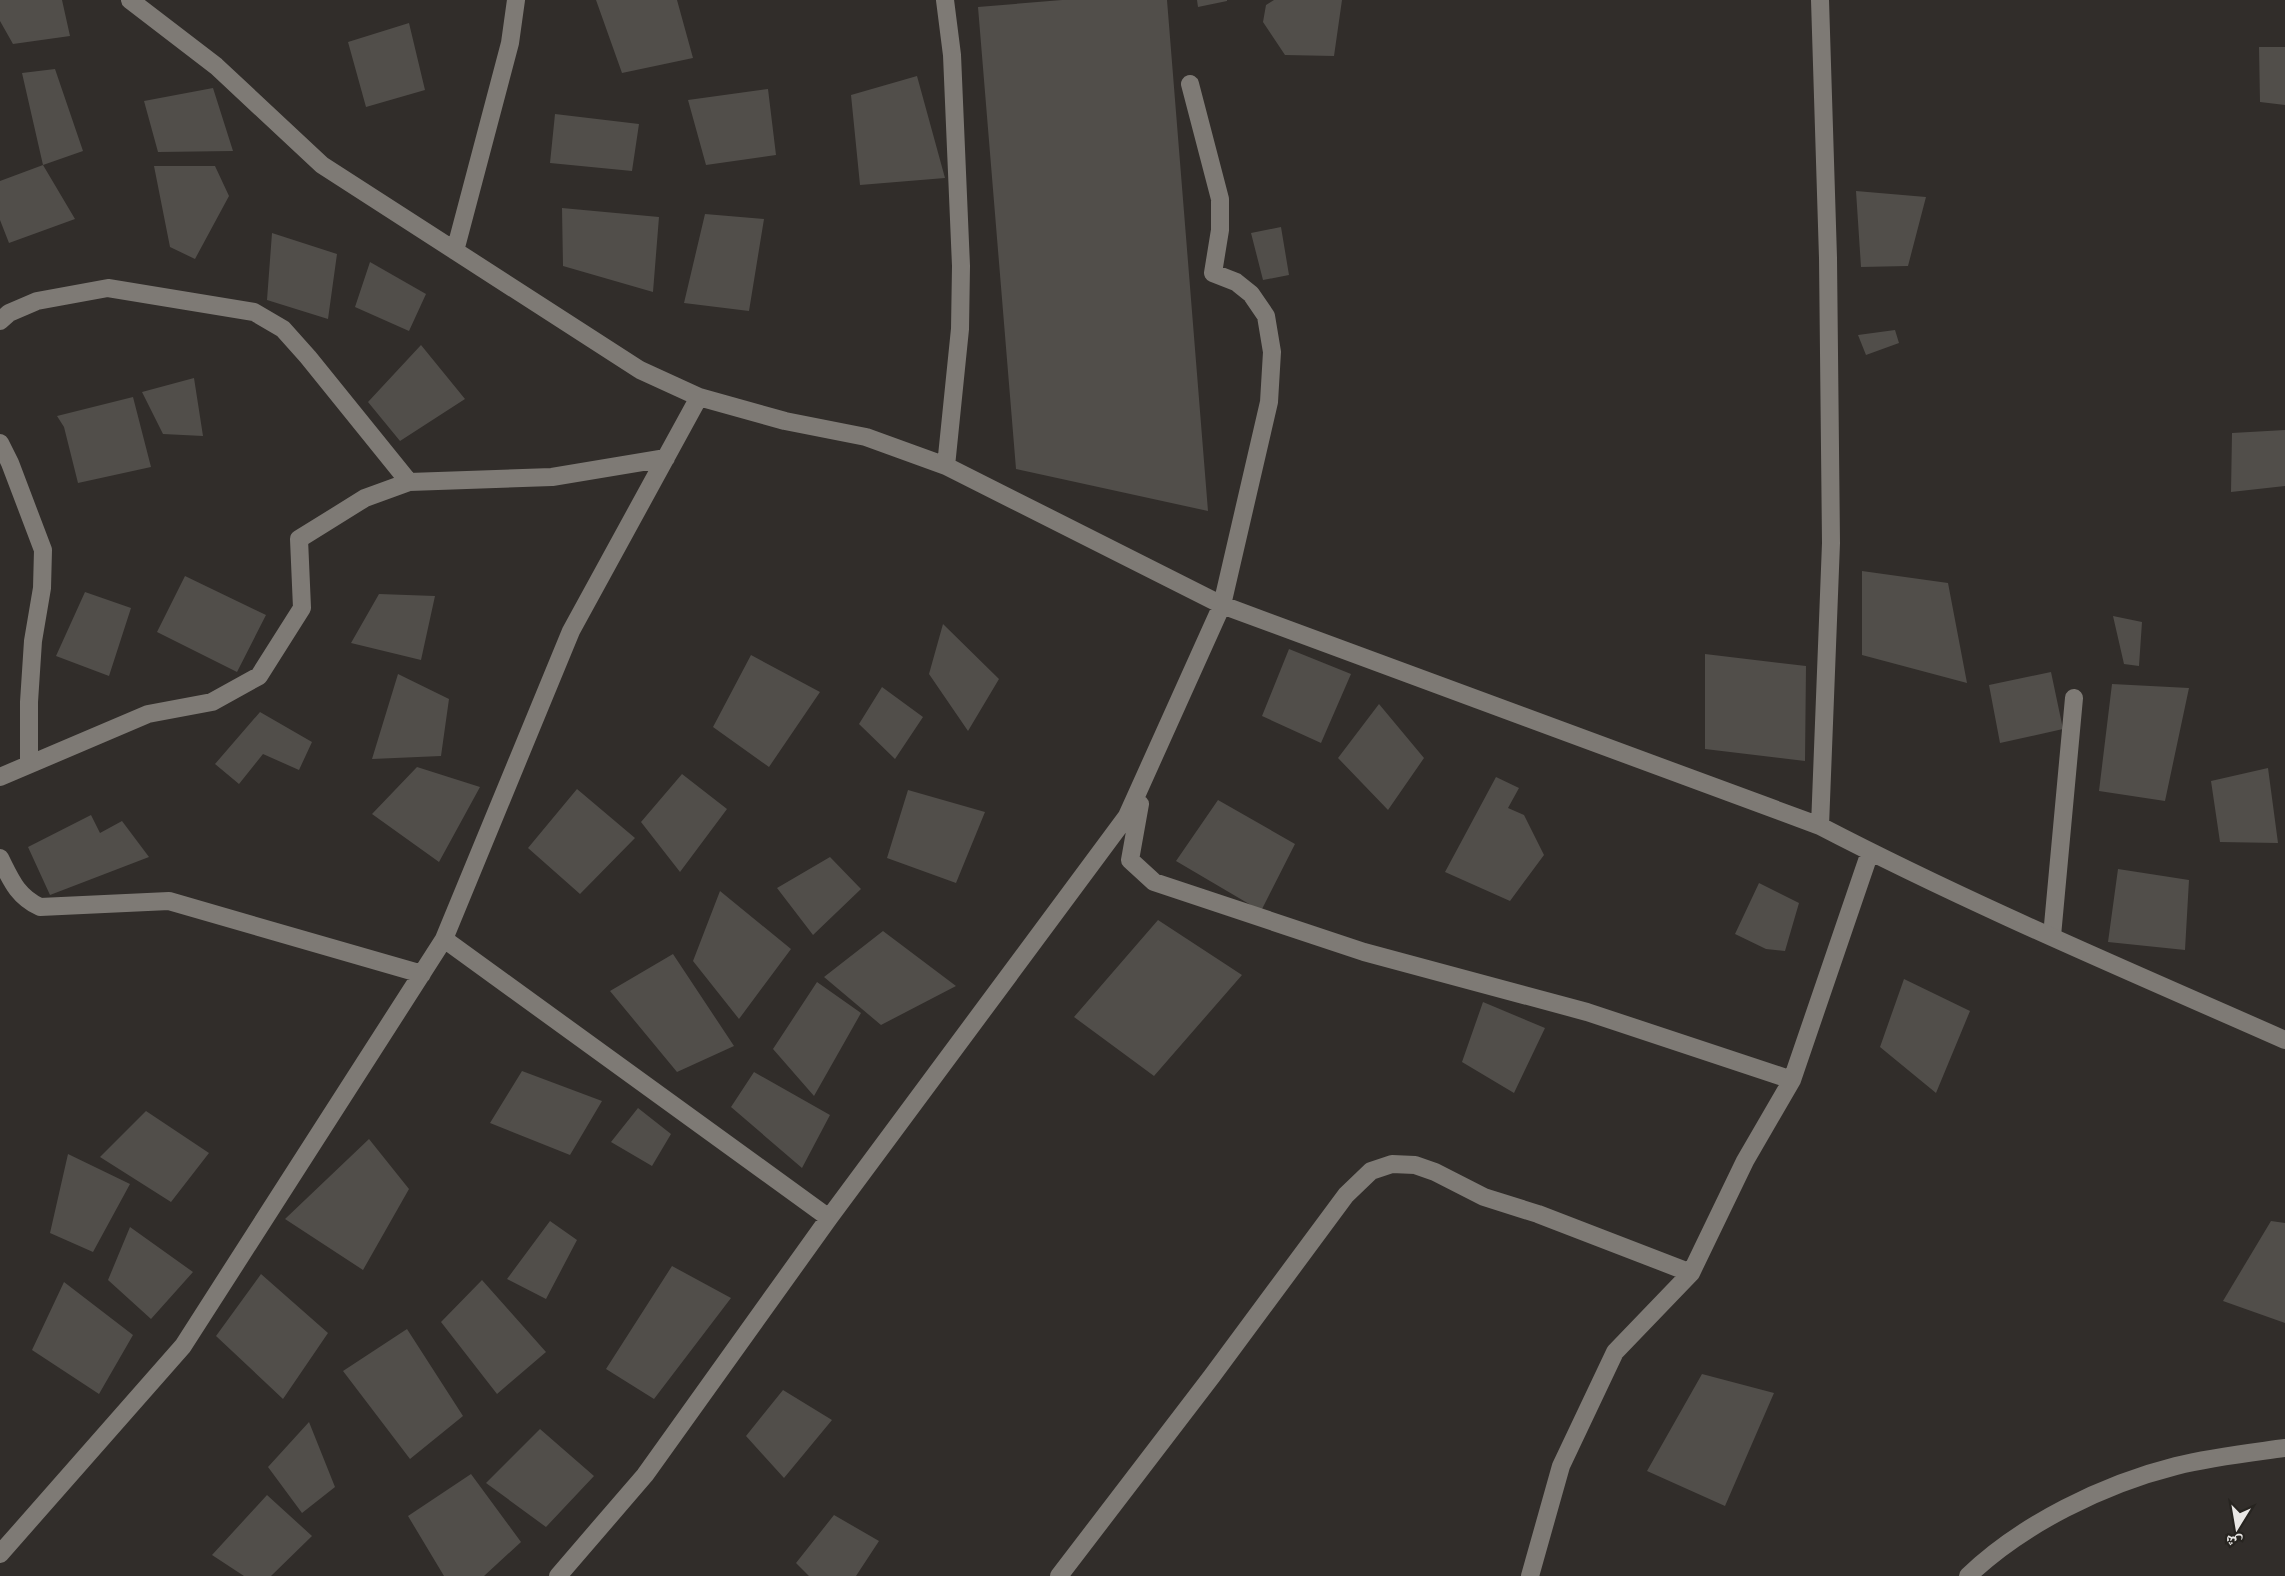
<svg xmlns="http://www.w3.org/2000/svg" width="2285" height="1576" viewBox="0 0 2285 1576" font-family="Bitter,'Noto Naskh Arabic',serif">
  <style>
    .building { fill: #514e4a }
    .lines { fill: none; stroke-linecap: round; stroke-linejoin: round }
    .lane { stroke: #7e7a75; stroke-width: 18 }
    .street { stroke: #7e7a75; stroke-width: 18 }
  </style>
  <rect width="100%" height="100%" fill="#312d2a"/>
  <!-- building -->
  <path class="building" d="M0,0h62l8,36 -57,8 -13,-23z
    M596,0h81l16,58 -71,15z
    M1062,0h105l41,511 -192,-42 -38,-462z
    M1197,0h30v1l-29,6z
    M1274,0h68l-8,56 -49,-1 -22,-33 3,-17z
    M409,23l16,67 -59,17 -18,-65z
    M2259,47h26v58l-25,-3z
    M55,69l28,82 -40,14 -21,-92z
    M917,76l28,102 -85,7 -9,-90z
    M213,88l20,63 -75,1 -14,-51z
    M768,89l8,66 -70,10 -18,-65z
    M555,114l84,10 -7,47 -82,-8z
    M43,165l32,54 -66,24 -9,-23v-39z
    M154,166h61l14,30 -34,63 -25,-12z
    M1856,191l70,6 -18,69 -47,1z
    M562,208l97,9 -6,75 -90,-26z
    M705,214l59,5 -15,92 -65,-8z
    M1281,227l8,48 -26,5 -12,-47z
    M272,233l65,21 -9,65 -61,-19z
    M370,262l56,32 -17,37 -54,-24z
    M1895,330l4,13 -33,12 -8,-20z
    M421,345l44,54 -65,42 -32,-39z
    M194,378l9,58 -40,-2 -21,-42z
    M133,397l18,70 -73,16 -14,-56 -7,-11z
    M2285,430v56l-54,6 1,-59z
    M1862,571l86,12 19,100 -105,-28z
    M185,576l81,39 -29,57 -80,-40z
    M85,592l46,16 -22,68 -53,-20z
    M379,594l56,2 -14,64 -70,-17z
    M2113,616l29,6 -3,44 -15,-2z
    M943,624l56,55 -31,52 -39,-57z
    M1289,649l62,25 -30,69 -59,-27z
    M1705,654l101,12 -1,95 -100,-12z
    M751,655l69,37 -51,75 -56,-40z
    M2051,672l12,57 -63,14 -11,-58z
    M398,674l51,25 -8,57 -69,3z
    M2112,684l77,4 -24,113 -66,-10z
    M882,687l41,30 -28,42 -36,-35z
    M1379,704l45,54 -36,52 -50,-52z
    M260,712l52,30 -13,28 -36,-16 -24,30 -24,-20z
    M417,767l63,20 -41,75 -67,-48z
    M2268,768l10,75 -58,-1 -9,-61z
    M682,774l45,35 -47,63 -39,-50z
    M1496,777l23,11 -11,20 16,7 20,40 -34,46 -65,-29z
    M577,789l58,49 -55,56 -52,-46z
    M908,790l77,22 -29,71 -69,-25z
    M1218,800l77,44 -34,67 -85,-50z
    M91,815l9,18 22,-12 27,36 -99,38 -22,-48z
    M830,857l31,32 -48,46 -36,-47z
    M2118,869l71,11 -4,70 -77,-8z
    M1759,883l40,20 -14,48 -19,-2 -31,-15z
    M720,891l71,58 -52,70 -46,-58z
    M1158,920l84,55 -88,101 -80,-59z
    M883,931l73,55 -75,39 -57,-48z
    M673,954l61,92 -57,26 -67,-81z
    M1904,979l66,32 -34,82 -56,-46z
    M817,982l44,31 -47,83 -41,-47z
    M1483,1002l62,26 -31,65 -52,-31z
    M522,1071l80,30 -32,54 -80,-32z
    M754,1072l76,43 -28,53 -71,-61z
    M638,1108l33,26 -19,32 -41,-24z
    M146,1111l63,42 -38,49 -71,-45z
    M369,1139l40,50 -46,81 -78,-51z
    M68,1154l62,30 -37,68 -43,-19z
    M550,1221l27,19 -31,59 -39,-20z
    M2271,1221l14,2v100l-62,-22z
    M130,1227l63,45 -42,47 -43,-39z
    M672,1266l59,32 -77,101 -48,-30z
    M261,1274l67,59 -45,66 -67,-63z
    M482,1280l64,72 -49,42 -56,-72z
    M64,1282l69,53 -34,59 -67,-44z
    M407,1329l56,87 -53,43 -67,-88z
    M1702,1374l72,19 -49,113 -78,-35z
    M783,1390l49,30 -48,58 -38,-42z
    M309,1422l26,65 -33,26 -34,-46z
    M540,1429l54,47 -48,51 -60,-44z
    M471,1474l50,68 -37,34h-40l-36,-60z
    M267,1495l45,41 -41,40h-27l-32,-21z
    M834,1515l45,26 -23,35h-47l-13,-13z"/>
  <g class="lines">
    <!-- lane -->
    <path class="lane" d="M2052,936l22,-238"/>
    <!-- street -->
    <path class="street" d="M130,0l86,66 106,99 318,205 59,27
      M945,0l7,55 9,211 -1,63 -14,137
      M1820,0l8,258 3,285 -11,283
      M455,251l55,-208 6,-43
      M0,321l9,-8 28,-12 71,-13 146,24 29,17 25,28 101,125 143,-5 114,-19
      M0,443l10,20 33,87 -1,38 -9,53 -4,61v62
      M0,777l148,-63 64,-12 47,-26 43,-68 -3,-69 66,-41 44,-16
      M1137,807l3,-3 -10,56 24,22 210,70 223,60 205,68
      M0,858c11,22 17,38 40,49l129,-6 253,73
      M444,939l385,279
      M0,1554l183,-208 261,-407 127,-308 128,-234 86,24 81,16 80,29 276,139 598,221c152,79 309,145 465,214
      M558,1576l87,-101 184,-257 298,-402 95,-211 47,-203 3,-50 -6,-36 -15,-22 -15,-12 -23,-9 7,-43v-31l-30,-115
      M1059,1576l153,-200 134,-181 25,-24 21,-7 23,1 20,7 49,25 54,17 153,59
      M1530,1576l31,-110 54,-114 76,-79 54,-112 47,-81 78,-228
      M1968,1576c54,-52 136,-92 208,-110 36,-9 73,-13 109,-18"/>
  </g>
  <!-- north arrow -->
  <g transform="translate(2237 1528) rotate(191)" stroke="#272420" stroke-width="4.5" paint-order="stroke">
  <path d="M0-4.5L10 22L0 15L-10 22Z" fill="#e9e7e5"/>
  <text y="-9" font-size="16" font-weight="bold" text-anchor="middle" fill="#e9e7e5">ش</text>
  </g>
</svg>
